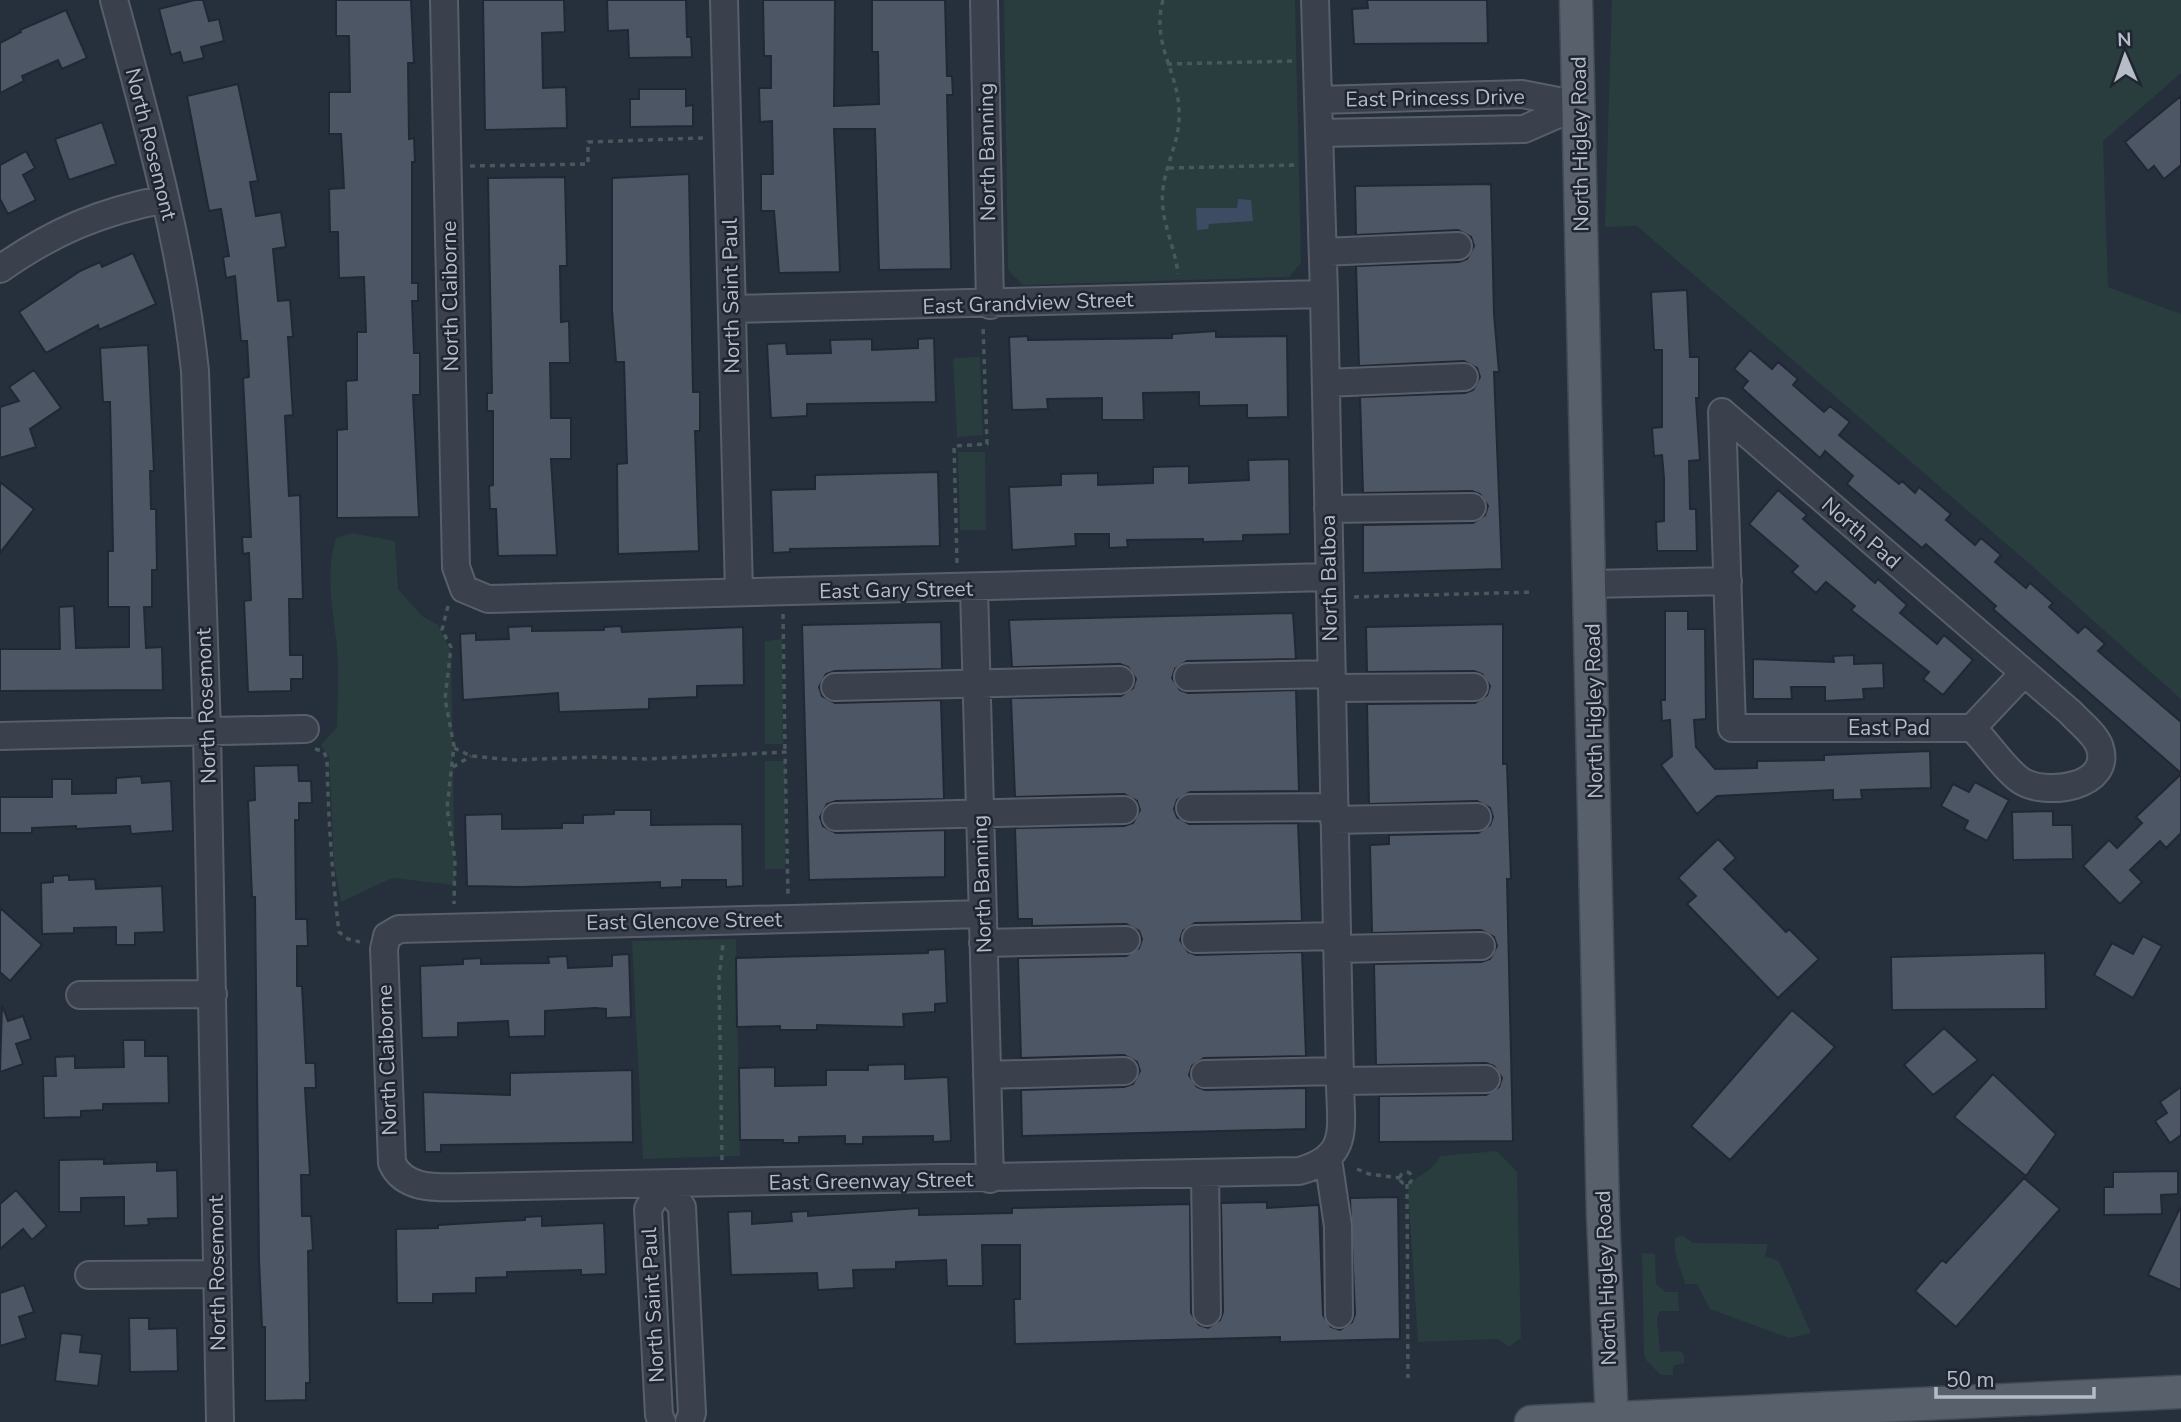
<svg xmlns="http://www.w3.org/2000/svg" width="2181" height="1422" viewBox="0 0 2181 1422" font-family="'Nunito Sans',sans-serif">
  <style>
    .green { fill: #293c3e }
    .water { fill: #3d4c63 }
    .building { fill: #4d5665; stroke: #212834; stroke-width: 2 }
    .lines { fill: none; stroke-linecap: round; stroke-linejoin: round }
    .minor-casing { stroke: #585f6b; stroke-width: 30 }
    .major-casing { stroke: #434a56; stroke-width: 35 }
    .path { stroke: #48595c; stroke-width: 3.5; stroke-dasharray: 5 5; stroke-linecap: butt }
    .minor { stroke: #3a414d; stroke-width: 26 }
    .major { stroke: #58606c; stroke-width: 32 }
    .labels { text-anchor: middle; stroke-width: 5; stroke-linejoin: round; paint-order: stroke }
    .street-label { font-size: 21px; fill: #b6bcc8; stroke: #1f2632 }
  </style>
  <rect width="100%" height="100%" fill="#262f3c"/>
  <!-- green -->
  <path class="green" d="M1004,0h291l6,263 -12,14 -266,8 -15,-15z
    M1612,0h569v73l-78,68 5,146 73,27v385l-149,-133 -395,-340 -32,1z
    M980,357l3,78 -26,2 -4,-79z
    M958,452h27l1,78h-26z
    M352,533l43,8 3,48 24,27 16,9 13,27 4,233 -63,-7 -51,24 -7,-39 -5,-107 -8,-11 16,-18c0,-22 2,-44 1,-65 -2,-43 -15,-81 -2,-124z
    M782,639l1,105h-18v-103z
    M765,761h20v108h-20z
    M736,939l4,217 -97,3 -11,-218z
    M1497,1151l20,21 4,166 -12,9 -11,-8 -80,3 -10,-154c10,-16 24,-14 32,-32z
    M1682,1235l11,8 75,1 -3,12 14,5 32,72 -22,5 -79,-29 -13,-25h-12c-4,-17 -12,-28 -10,-46z
    M1642,1253l13,1 1,30 10,8h12l1,19h-19l-3,7 3,34 20,-1 4,3v9l-11,3v9h-12l-15,-15 -2,-6z"/>
  <!-- water -->
  <path class="water" d="M1238,199l13,1 2,21 -44,3 -1,5 -11,1 -1,-22h41z"/>
  <!-- building -->
  <path class="building" d="M195,0h8l6,21 10,-2 5,22 -23,6 3,11 -21,5 -3,-11 -9,3 -12,-46z
    M336,0h75l3,63h-6l1,76 5,-1 1,24h-3v121h6v18h-6l2,52h6v42h-7l6,122 -82,1v-88l10,-1 -1,-48 11,-1v-48h9l-2,-55 -25,1 -1,-46h-8l-1,-43 15,-1 -3,-54h-12v-42h21l-1,-56h-13z
    M483,0h81l1,32 -23,1 1,55 23,-1 1,41 -82,2z
    M607,0h79l1,37h4l1,20 -63,1 -1,-28 -20,1z
    M763,0h72l-1,106 45,-2 -1,-52h-6v-52h73l2,76h5l1,19h-6l4,174 -72,1 -4,-141h-41l6,143 -61,1 -5,-62h-13v-37h12l-1,-53 -12,1 -1,-34h12v-32h-7z
    M1367,0h120l1,43 -134,1 -2,-35 16,-1z
    M66,10l21,48 -25,11 -4,-9 -36,16 2,5 -24,12v-50l21,-11 -1,-2z
    M238,84l20,97 -8,1 6,34 25,-4 5,35 -13,2 5,52 12,-1 3,37h-5l5,78 -8,1 4,80 11,-1 3,104h-14l1,56h13v24h-12v12l-43,1 -4,-91 7,-1 -2,-47 -6,1 -1,-17h9l-8,-159 6,-1 -2,-36h-6l-6,-65 -9,2 -3,-21 6,-1 -8,-47 -12,2 -22,-115z
    M639,89h47v17l7,-1v21l-63,1v-28h9z
    M2181,96v69l-17,14 -10,-13 -6,5 -23,-29z
    M102,122l14,42 -47,16 -14,-41z
    M26,151l9,17 -12,7 13,25 -28,14 -8,-15v-34z
    M689,174l4,218h7v39h-5l4,120 -81,3 -1,-90 10,-1 -3,-101h-8l-4,-52v-132z
    M565,177l2,89h-7l1,56 8,-1 1,42h-20l1,55h20v41h-20l6,96 -59,1 -2,-47h-6l-1,-23 4,-1v-74h-6v-18h5l-4,-215z
    M1491,184l3,130 5,58h-5l8,197 -139,4v-48l110,-2 12,-8 3,-9 -8,-12 -8,-3 -109,2 -3,-96 105,-4 8,-3 7,-13 -3,-9 -13,-7 -105,5 -3,-100 103,-4 8,-3 7,-13 -3,-9 -13,-7 -102,5 -1,-49z
    M133,253l23,51 -57,26 -1,-5 -52,28 -27,-41 61,-41 20,-9 2,5z
    M1687,290l3,67h9v41h-3l4,62 -11,1 1,48h6l1,42h-40l-1,-29 8,-1v-43l-2,-23 -8,1 -2,-28 10,-1v-77h-8l-3,-58z
    M1216,331v6l71,-1 1,81 -41,1v-13l-48,1v-14l-56,1 1,27h-42v-22l-55,1 1,10 -36,1 -3,-73 19,-1v4l144,-2v-4z
    M934,338l2,64 -129,2v12l-36,2 -4,-74 19,-1 1,11 44,-1 -1,-13 42,-1v11l46,-2v-9z
    M148,345l6,126h-4l1,38h5l1,61h-5v37h-8l2,41 16,-1 1,43 -163,1v-42h60l-1,-42 15,-1 2,42 53,-1v-40h-21v-56h5l-2,-108 -1,-41h-7l-3,-54z
    M1750,350l22,19 6,-7 20,17 -5,6 31,27 6,-6 20,16 -11,13 60,49 3,-3 13,12 4,-6 32,27 -5,6 29,25 6,-7 20,17 -6,7 31,26 4,-5 23,20 -4,4 29,26 7,-7 20,18 -7,7 83,71v51l-188,-164 3,-3 -70,-62 -4,4 -75,-64 6,-8 -28,-25 -5,7 -78,-70 6,-7 -14,-12z
    M34,370l27,38 -31,21 6,18 -36,11v-51l19,-6 -10,-14z
    M1289,459l1,75 -47,1v6l-40,1v-3l-76,1 1,7 -19,1v-14h-34l1,12 -64,4 -3,-63 52,-2v-11l37,-1v12l55,-2v-16l36,-1v17l60,-3 -1,-20z
    M938,472l2,74 -150,3v3l-17,1 -2,-63 44,-1v-14z
    M0,482l34,27 -34,44z
    M1778,490l29,25 -4,4 72,64 3,-4 29,26 -7,8 37,31 7,-9 29,25 -30,35 -20,-16 6,-7 -78,-62 4,-4 -29,-24 -10,11 -24,-21 6,-6 -49,-42z
    M1665,611h23v18h17l1,90 -12,1 2,27 19,22 42,-1v-7l67,-1v-5l106,-4 1,37 -70,2 1,9 -29,1v-10l-116,6 -20,18 -36,-49 11,-9 -2,-36 -8,1 -1,-21h4z
    M1293,613l3,46 -109,2 -12,8 -3,9 8,12 8,3 108,-3 3,101 -109,1 -13,8 -3,9 3,8 12,7 109,-1 4,98 -107,2 -12,8 -3,9 8,12 8,3 106,-3 4,104 -102,2 -12,8 -3,9 8,12 8,3 101,-2v41l-284,7 -1,-46 103,-3 9,-3 7,-13 -3,-9 -13,-7 -103,3 -3,-100 108,-2 13,-8 3,-9 -3,-8 -13,-7 -94,2v-7h-14l-3,-91 109,-2 9,-3 7,-13 -3,-9 -13,-7 -109,3 -4,-99 110,-2 12,-8 3,-9 -8,-12 -8,-3 -108,3 -3,-47z
    M941,622l1,47 -107,2 -9,3 -7,13 3,9 13,7 106,-3 3,99 -108,2 -9,3 -7,13 3,9 13,7 109,-3v47l-136,3 -7,-255z
    M1503,624v140h4l4,115h-4l6,262 -134,1v-46l107,-1 13,-8 3,-9 -8,-12 -8,-3 -110,2 -2,-101 107,-2 9,-3 7,-13 -3,-9 -13,-7 -109,3 -2,-88 19,-1v-9l89,-2 12,-8 3,-8 -3,-9 -13,-7 -108,3 -2,-100 108,-1 12,-8 3,-9 -8,-12 -8,-3 -107,1 -1,-45z
    M532,626v5l72,-1v-3l17,-1 1,6 121,-5 1,58 -47,1v11l-48,2v10l-90,3 -1,-19 -95,7 -3,-66 16,-1v7l33,-1 -1,-12z
    M1854,655v9l29,-1 1,25 -21,1 1,10 -39,2v-14h-34l1,12h-39v-40l81,3 -1,-6z
    M298,765l1,16h12l1,22h-13v17h-4l1,99h11l1,27h-11v40h5l4,77h9l1,25h-11l5,87h-9l1,41h9l2,34 -5,1 2,132h-4v17l-41,1v-74h-3l-3,-67 -4,-363h-3l-4,-96 7,-1 -1,-34z
    M2181,774v59l-15,15 -6,-7 -30,29 12,12 -22,22 -37,-38 26,-26 8,8 25,-25 -6,-6z
    M141,776l1,7 29,-2 2,50 -42,3 -1,-8 -54,3v-3l-44,2v5h-32v-36h52v-18h20v15l44,-1v-15z
    M1975,782l34,18 -22,41 -23,-12 4,-8 -27,-15 12,-22 16,8z
    M614,810h37v15l91,-1 1,62 -17,1v-7h-44v7l-22,1v-6l-139,5 -54,-1 -2,-71 37,-1v15l60,-1v-5h21v-8l31,-1z
    M2053,811v14h19l1,34 -60,1 -1,-48z
    M1718,839l18,19 -12,11 62,63 3,-3 30,30 -41,39 -91,-94 9,-8 -18,-18z
    M69,875v5l26,-1 1,10 66,-3 2,46 -29,1v12h-19v-18l-42,1v5l-32,1 -1,-51 12,-1v-6z
    M0,908l42,37 -32,36 -10,-9z
    M2143,936l19,10 -29,52 -39,-23 18,-32 21,11z
    M945,949l2,54 -12,1v8l-32,2 1,13 -87,-2v5h-37v-4l-43,1 -1,-69 192,-5v-3z
    M2045,953l1,56 -154,1 -1,-53z
    M629,954l2,63 -25,1v-9l-11,-1 -50,3v25l-36,1 -1,-16 -50,2v14l-36,1 -2,-72 43,-2v-5l18,-1v6l68,-1 -1,-6 19,-1 1,12 44,-2v-11z
    M2,1005l6,16 15,-5 8,23 -15,5 7,20 -23,8z
    M1792,1010l43,37 -105,113 -39,-34z
    M1944,1028l34,32 -45,35 -29,-30z
    M123,1040h22v16h23l1,47 -66,1v6l-22,1v6l-37,1 -1,-42h13l-1,-19 20,-1v12l49,-1z
    M905,1064v15l43,-2 3,64 -18,1v-6l-70,1v7h-18v-8l-46,1v6h-16v-3h-43l-1,-72 36,-1v19l51,-1v-15h42v-5z
    M632,1070l1,72 -192,3v7h-16l-2,-60 87,3v-22z
    M1993,1074l63,60 -30,42 -72,-59z
    M2181,1087v48l-11,8 -15,-22 12,-8 -7,-11z
    M104,1159v5l53,-2v9l20,-1 1,48 -30,1 1,6 -25,1v-29l-43,1v14h-22v-52z
    M2178,1171v23l-17,1 1,19 -58,1v-28h9v-15z
    M2024,1178l36,31 -104,118 -41,-36 27,-31 4,3z
    M16,1190l31,36 -15,14 -9,-11 -23,20v-45z
    M1398,1197l2,142 -120,3v-5l-265,7 -1,-45h6v-54h-38l1,41h-36l-1,-26 -50,2v7l-43,1 1,18 -36,2 -1,-17 -86,2 -3,-63 24,-1v13l40,-3 -1,-9 17,-1v5l111,-8v7l93,-2v-5l178,-4 1,109 8,12 9,3 12,-8 3,-8 -2,-109 46,-1v6l52,-3 4,110 8,12 9,3 12,-8 3,-8 -5,-116z
    M2181,1206v84l-33,-15z
    M542,1216v10l62,-3 2,51 -25,1v-5l-74,2v5l-31,1v15l-43,1v9h-36l-1,-74 42,-1v-3l87,-5v-3z
    M24,1285l10,27 -15,5 7,21 -26,8v-53z
    M129,1318h20v11l28,-1 1,43 -48,1z
    M61,1333l21,2 -2,17 22,2 -4,32 -43,-5z"/>
  <g class="lines">
    <!-- minor casing -->
    <g class="minor-casing">
      <path id="minor" d="M114,0c33,122 68,245 81,371l12,361 13,690
        M444,0l12,567 8,22 24,10 841,-22
        M724,0l15,592
        M984,0l6,305
        M1319,100l203,-6 57,11
        M1319,133l205,-4 55,-24
        M1323,252l135,-6
        M0,269c54,-38 100,-57 165,-70
        M732,309l592,-15
        M1326,383l138,-6
        M1722,412l348,300c8,9 24,21 29,33 16,43 -55,52 -79,35 -17,-12 -32,-37 -48,-52
        M1722,412l10,316h240l51,-54
        M1328,509l144,-2
        M1591,584l137,-3
        M974,588l16,591
        M1188,677l143,-3
        M835,687l285,-7
        M1332,688l142,-1
        M0,736l305,-7
        M1190,808l144,-1
        M836,817l288,-7
        M1334,820l143,-3
        M983,914l-584,15 -12,7 -3,13 8,214c13,29 50,24 77,24l830,-16c53,-14 41,-45 41,-90l-16,-787 -9,-294
        M1196,939l141,-3
        M983,943l143,-3
        M1337,949l144,-3
        M80,995l133,-1
        M1205,1074l134,-3
        M987,1075l137,-4
        M1340,1081l146,-2
        M1328,1159l10,67 1,88
        M1205,1174l2,138
        M89,1275l128,-1
        M662,1422l-3,-7 -11,-206 15,-25 19,23 10,206 -3,9"/>
    </g>
    <!-- major casing -->
    <g class="major-casing">
      <path id="major" d="M1576,0l27,1216 9,206
        M1531,1422l650,-30"/>
    </g>
    <!-- path -->
    <path class="path" d="M1163,0c-12,44 15,70 16,111 2,28 -13,51 -16,78 -4,30 12,56 15,85
      M1167,64l127,-3
      M470,166l118,-2v-22l115,-4
      M1169,168l127,-3
      M957,563l-3,-117 33,-2 -4,-118
      M1354,597l180,-5
      M448,606l-6,24 9,17 -6,52 9,47 -7,62 8,51 -1,45
      M783,614l2,138
      M454,748l17,8 43,4 78,-3 54,2 139,-7 3,144
      M315,749l8,2 4,7c1,58 5,116 12,174l9,7 12,3
      M453,767l18,-11
      M722,1160l-3,-183 4,-33
      M1357,1169l12,5 31,4
      M1400 1178a6 6 0 1 1 12 0a6 6 0 1 1-12 0Z
      M1407,1184l1,194"/>
    <!-- minor -->
    <use href="#minor" class="minor"/>
    <!-- major -->
    <use href="#major" class="major"/>
  </g>
  <g class="labels">
    <!-- street labels -->
    <g class="street-label">
      <text transform="translate(1435 98) rotate(-1)" y="7">East Princess Drive</text>
      <text transform="translate(151 144) rotate(76)" y="7">North Rosemont</text>
      <text transform="translate(1580 144) rotate(-91)" y="7">North Higley Road</text>
      <text transform="translate(987 152) rotate(-91)" y="7">North Banning</text>
      <text transform="translate(450 296) rotate(-91)" y="7">North Claiborne</text>
      <text transform="translate(731 296) rotate(-91)" y="7">North Saint Paul</text>
      <text transform="translate(1028 303) rotate(-2)" y="7">East Grandview Street</text>
      <text transform="translate(1861 533) rotate(41)" y="7">North Pad</text>
      <text transform="translate(1329 578) rotate(-91)" y="7">North Balboa</text>
      <text transform="translate(896 590) rotate(-1)" y="7">East Gary Street</text>
      <text transform="translate(206 706) rotate(-92)" y="7">North Rosemont</text>
      <text transform="translate(1594 711) rotate(-91)" y="7">North Higley Road</text>
      <text x="1889" y="735">East Pad</text>
      <text transform="translate(982 884) rotate(-92)" y="7">North Banning</text>
      <text transform="translate(684 921) rotate(-1)" y="7">East Glencove Street</text>
      <text transform="translate(387 1060) rotate(-92)" y="7">North Claiborne</text>
      <text transform="translate(871 1181) rotate(-1)" y="7">East Greenway Street</text>
      <text transform="translate(217 1273) rotate(-91)" y="7">North Rosemont</text>
      <text transform="translate(1606 1278) rotate(-92)" y="7">North Higley Road</text>
      <text transform="translate(653 1305) rotate(-93)" y="7">North Saint Paul</text>
    </g>
  </g>
  <!-- north arrow -->
  <g transform="translate(2125 56) rotate(358)" stroke="#1f2632" stroke-width="5" paint-order="stroke">
  <path d="M0-5L12 26L0 18L-12 26Z" fill="#b6bcc8"/>
  <text y="-10" font-size="19" font-weight="bold" text-anchor="middle" fill="#b6bcc8">N</text>
  </g>
  <!-- scale -->
  <path d="M1936 1387v10h158v-10" fill="none" stroke="#b6bcc8" stroke-width="3.5"/>
  <text x="1946" y="1387" font-size="21" fill="#b6bcc8" stroke="#1f2632" stroke-width="5" paint-order="stroke">50 m</text>
</svg>
